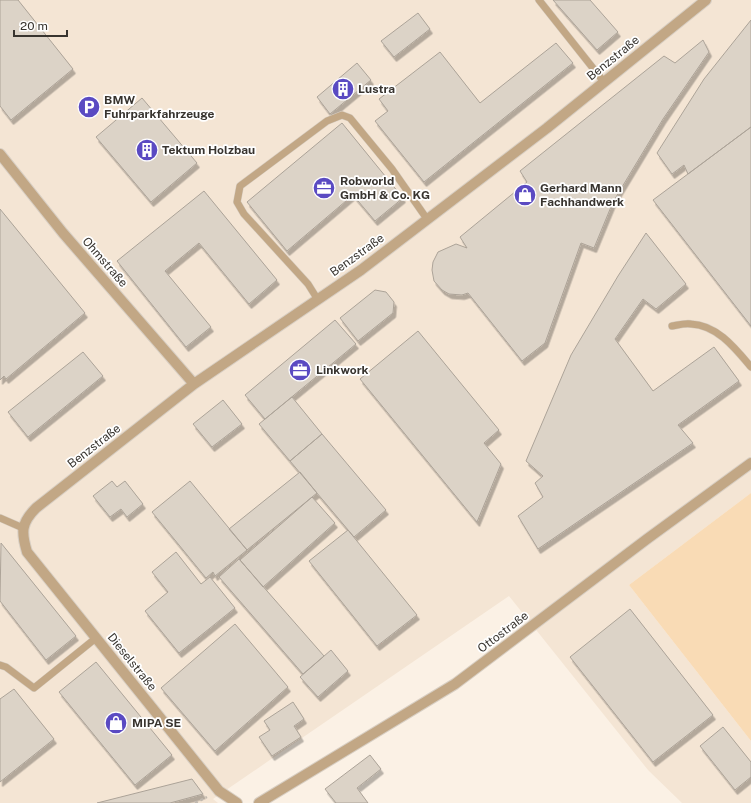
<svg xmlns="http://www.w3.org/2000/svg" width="751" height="803" viewBox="0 0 751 803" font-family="'Public Sans',sans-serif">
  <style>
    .built { fill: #f4e5d4 }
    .green { fill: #f9dbb5 }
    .building { fill: #dcd3c7; stroke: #aca398; filter: url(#shadow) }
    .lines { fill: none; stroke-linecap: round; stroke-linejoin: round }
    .lane-casing { stroke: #d8cfc4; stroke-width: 8 }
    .street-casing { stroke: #d8cfc4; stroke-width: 12 }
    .path { stroke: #c0b8ae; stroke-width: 2.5; stroke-dasharray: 3 3; stroke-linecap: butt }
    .lane { stroke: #c2a785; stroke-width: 7 }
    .street { stroke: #c2a785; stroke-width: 10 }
    .labels { text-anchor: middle; stroke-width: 3.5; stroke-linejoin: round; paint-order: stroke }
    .street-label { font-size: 12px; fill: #38342f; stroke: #fff }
    .poi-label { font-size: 12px; font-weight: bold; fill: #38342f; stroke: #fff; text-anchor: start }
  </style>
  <defs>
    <filter id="shadow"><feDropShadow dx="2.5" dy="4.5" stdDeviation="0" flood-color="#0004"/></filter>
  </defs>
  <rect width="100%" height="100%" fill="#fbf1e5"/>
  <!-- built -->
  <path class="built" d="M0,0h751v493l-122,92 122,156v62h-69l-34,-33 -139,-174 -296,203 5,4h-218z"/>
  <!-- green -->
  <path class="green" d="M751,493v248l-122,-156z"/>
  <!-- building -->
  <path class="building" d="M0,0h18l55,69 -62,51 -11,-14z
    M553,0h37l28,32 -21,18z
    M418,13l12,16 -36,28 -13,-16z
    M751,20v107l-63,47 -4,-9 -12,9 -15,-21 47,-74z
    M703,40l6,12 -46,67 -50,83 -19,46 -13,-5 -36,100 -23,18 -54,-68 -6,2 -13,-1 -7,-4 -8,-9 -2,-11 1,-8 5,-10 18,-8 11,4 -7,-11 67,-55 -7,-11 144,-115 11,7z
    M556,43l17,20 -149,119 -49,-61 13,-10 -9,-12 61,-47 40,51z
    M357,63l14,17 -41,34 -13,-17z
    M142,98l55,65 -46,39 -55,-65z
    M342,123l61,75 -28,23 -22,-26 -66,56 -40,-49z
    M751,127v199l-98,-126z
    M204,191l73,89 -28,24 -50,-61 -34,28 46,56 -25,20 -69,-86z
    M0,209l85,104 -79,66 -2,-3 -4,4z
    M646,233l40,51 -30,25 -13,-10 -28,40 38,52 61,-44 25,34 -61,44 15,18 -155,106 -20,-33 25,-19 -8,-14 8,-7 -17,-15 45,-106 47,-79z
    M375,290l11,2 8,10 -1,11 -35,28 -18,-23z
    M335,320l21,24 -91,75 -20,-24z
    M418,331l81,99 -15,13 17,21 -24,58 -117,-143z
    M83,352l20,24 -75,61 -20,-25z
    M292,397l30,37 -32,27 -31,-37z
    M223,400l19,24 -30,23 -19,-23z
    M322,434l64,76 -32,27 -64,-76z
    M300,472l17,21 -70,57 -18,-21z
    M112,481l5,6 8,-6 18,23 -16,13 -6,-8 -11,8 -17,-21z
    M190,481l57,69 -32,26 -2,-4 -7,6 -54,-66z
    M312,497l23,26 -72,64 -23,-27z
    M348,530l69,85 -40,31 -68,-85z
    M1,543l75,93 -30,24 -46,-59z
    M176,552l25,32 9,-7 25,31 -56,45 -34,-42 23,-19 -16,-20z
    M239,559l85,97 -21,18 -84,-97z
    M630,609l83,106 -60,47 -83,-105z
    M235,624l53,63 -73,64 -54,-63z
    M331,650l17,21 -30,26 -18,-20z
    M96,662l76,93 -37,30 -76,-93z
    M14,689l40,50 -54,43v-83z
    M293,702l11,17 -10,7 7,11 -29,19 -13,-19 11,-7 -6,-9z
    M723,727l28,35v15l-16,13 -35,-44z
    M370,755l11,14 -24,19 11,15h-32l-11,-14z
    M192,779l11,15 -33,9h-73z"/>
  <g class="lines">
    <!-- lane casing -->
    <g class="lane-casing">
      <path id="lane" d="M539,0l65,82
        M318,300l-10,-16 -64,-70 -7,-12 3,-16 87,-65 15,-6 8,3 42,51 35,50
        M672,326c6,-1 13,-3 19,-2 26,1 44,24 60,43
        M0,518l23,10
        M0,665l6,2 28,21 62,-50"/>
    </g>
    <!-- street casing -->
    <g class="street-casing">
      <path id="street" d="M0,154l63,79 131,151
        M237,803l-18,-12 -192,-239c-6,-20 -6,-29 9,-44l158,-124 167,-114 186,-142 159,-128
        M259,803l196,-119 192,-145 104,-76"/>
    </g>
    <!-- path -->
    <path class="path" d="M195,803l12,-6"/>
    <!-- lane -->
    <use href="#lane" class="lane"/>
    <!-- street -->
    <use href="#street" class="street"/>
  </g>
  <!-- icons -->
  <defs>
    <g id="building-disc" transform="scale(1.15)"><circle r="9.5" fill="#5a4ac2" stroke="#fff"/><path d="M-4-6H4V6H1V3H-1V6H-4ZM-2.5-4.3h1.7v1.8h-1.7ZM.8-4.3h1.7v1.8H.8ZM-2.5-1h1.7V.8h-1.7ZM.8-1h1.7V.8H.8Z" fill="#fff"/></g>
    <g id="parking-disc" transform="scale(1.15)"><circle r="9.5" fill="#5a4ac2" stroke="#fff"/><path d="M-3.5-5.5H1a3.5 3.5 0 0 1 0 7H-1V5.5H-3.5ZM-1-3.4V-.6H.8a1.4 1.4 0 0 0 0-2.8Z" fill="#fff"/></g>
    <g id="office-disc" transform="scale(1.15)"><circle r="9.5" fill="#5a4ac2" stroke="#fff"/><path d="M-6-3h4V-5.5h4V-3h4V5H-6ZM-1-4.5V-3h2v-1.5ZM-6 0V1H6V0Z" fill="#fff"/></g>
    <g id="shop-disc" transform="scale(1.15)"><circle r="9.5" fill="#5a4ac2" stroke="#fff"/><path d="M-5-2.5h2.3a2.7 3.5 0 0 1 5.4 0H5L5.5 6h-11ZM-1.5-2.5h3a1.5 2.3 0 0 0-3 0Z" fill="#fff"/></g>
  </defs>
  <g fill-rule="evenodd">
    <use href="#building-disc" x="343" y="89"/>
    <use href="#parking-disc" x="89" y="107"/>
    <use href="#building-disc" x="147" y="150"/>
    <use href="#office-disc" x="324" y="188"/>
    <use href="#shop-disc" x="525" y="195"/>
    <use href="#office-disc" x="300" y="370"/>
    <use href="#shop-disc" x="116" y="723"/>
  </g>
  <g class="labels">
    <!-- street labels -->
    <g class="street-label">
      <text transform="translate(613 58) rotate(-39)" y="4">Benzstraße</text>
      <text transform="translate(357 255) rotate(-36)" y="4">Benzstraße</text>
      <text transform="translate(105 262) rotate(49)" y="4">Ohmstraße</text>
      <text transform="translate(94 446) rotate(-38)" y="4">Benzstraße</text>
      <text transform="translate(503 632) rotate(-37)" y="4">Ottostraße</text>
      <text transform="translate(132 662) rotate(51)" y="4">Dieselstraße</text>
    </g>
    <!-- poi labels -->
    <g class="poi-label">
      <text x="358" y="93">Lustra</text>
      <text x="104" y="104">BMW<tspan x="104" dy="14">Fuhrparkfahrzeuge</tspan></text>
      <text x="162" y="154">Tektum Holzbau</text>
      <text x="340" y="185">Robworld<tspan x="340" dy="14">GmbH &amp; Co. KG</tspan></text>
      <text x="540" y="192">Gerhard Mann<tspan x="540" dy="14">Fachhandwerk</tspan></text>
      <text x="316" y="374">Linkwork</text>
      <text x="132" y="727">MIPA SE</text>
    </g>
  </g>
  <!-- scale -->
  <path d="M14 30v6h53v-6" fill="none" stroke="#38342f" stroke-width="2"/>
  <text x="20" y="30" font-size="12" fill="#38342f" stroke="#ffffff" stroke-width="3" paint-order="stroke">20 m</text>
</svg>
